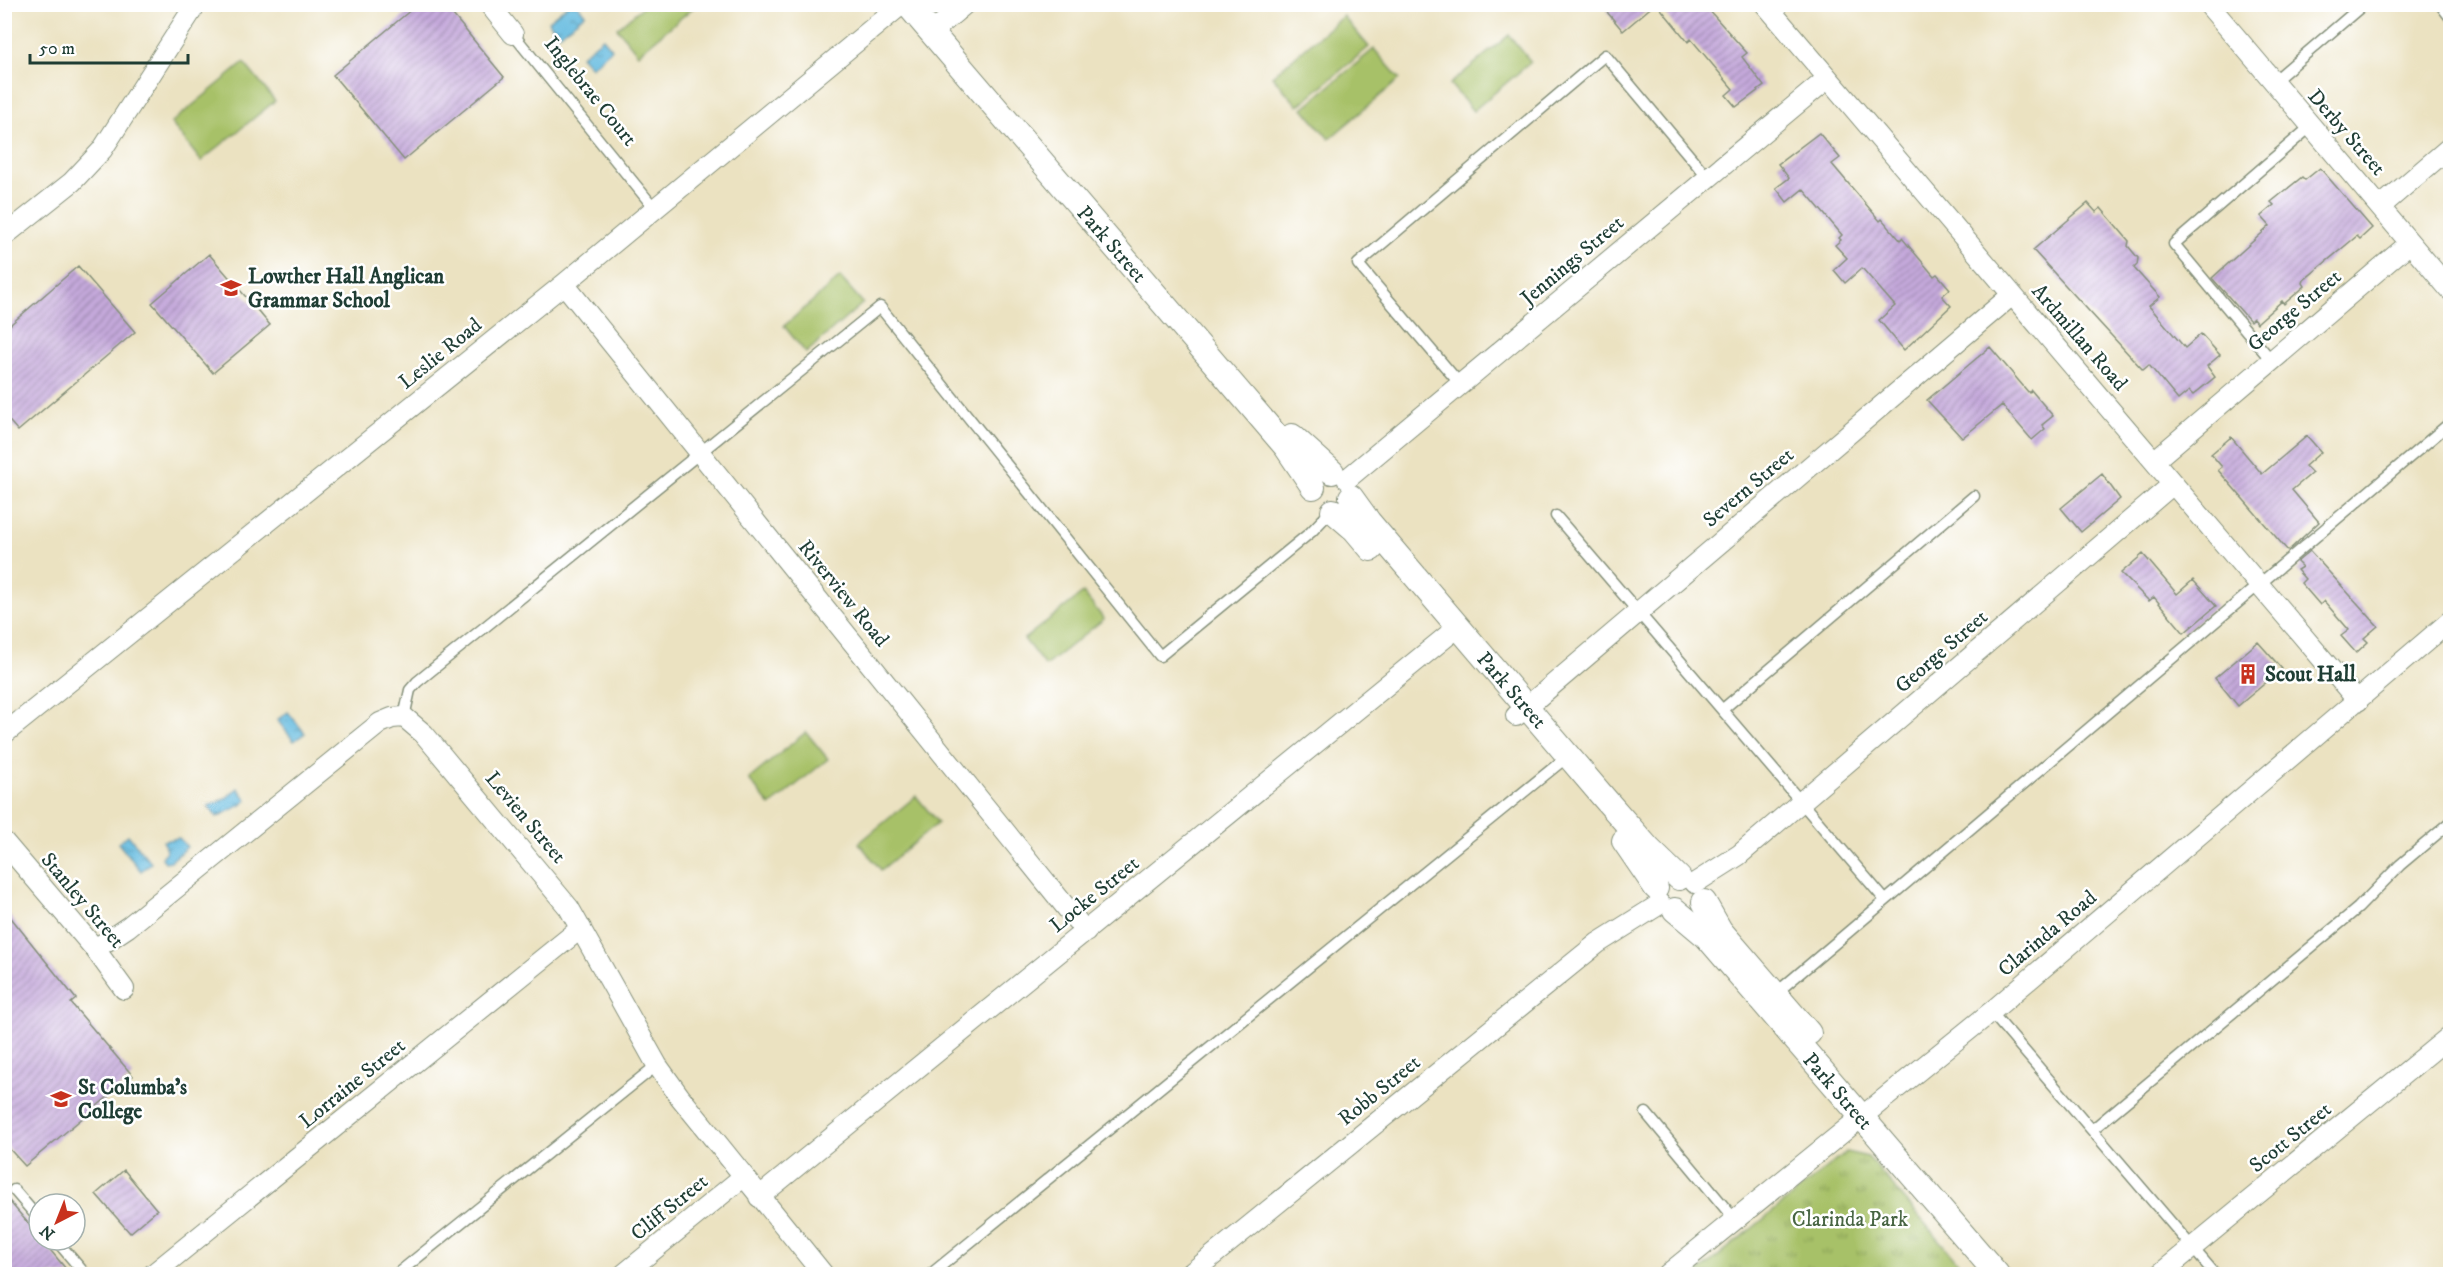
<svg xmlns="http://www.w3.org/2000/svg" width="2455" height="1279" viewBox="0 0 2455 1279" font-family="'IM FELL DW Pica',serif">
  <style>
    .grass { fill: url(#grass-tufts); stroke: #637f4e; stroke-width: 1.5 }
    .garden { fill: #a7c167; stroke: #637f4e; stroke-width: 1.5 }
    .water { fill: url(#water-ripples); stroke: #407c8a; stroke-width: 1.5 }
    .building { fill: url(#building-hatch) }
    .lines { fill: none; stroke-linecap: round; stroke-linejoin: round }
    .service-casing { stroke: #85907a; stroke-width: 13 }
    .minor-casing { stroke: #85907a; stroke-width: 22 }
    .tertiary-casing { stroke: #85907a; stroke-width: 26 }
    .service { stroke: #fff; stroke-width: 10 }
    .minor { stroke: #fff; stroke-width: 20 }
    .tertiary { stroke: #fff; stroke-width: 24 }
    .labels { text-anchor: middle; stroke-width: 5; stroke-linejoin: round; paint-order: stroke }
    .street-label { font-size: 21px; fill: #1f3d34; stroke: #fff }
    .poi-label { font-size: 21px; font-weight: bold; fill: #1f3d34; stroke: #fff; text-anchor: start }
    .park-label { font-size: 21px; fill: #486543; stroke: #fff }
  </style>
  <defs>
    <pattern id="grass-tufts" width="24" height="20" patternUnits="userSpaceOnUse" patternTransform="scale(1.5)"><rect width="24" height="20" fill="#a7c167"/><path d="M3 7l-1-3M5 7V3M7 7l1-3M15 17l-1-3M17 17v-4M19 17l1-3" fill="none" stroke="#879e56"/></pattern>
    <pattern id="water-ripples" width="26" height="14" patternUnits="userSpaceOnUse" patternTransform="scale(1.5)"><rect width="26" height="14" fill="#62badf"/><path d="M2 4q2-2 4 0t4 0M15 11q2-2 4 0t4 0" fill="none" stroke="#5098b6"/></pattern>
    <pattern id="building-hatch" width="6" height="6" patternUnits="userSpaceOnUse" patternTransform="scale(1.5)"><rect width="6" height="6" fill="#c5a9db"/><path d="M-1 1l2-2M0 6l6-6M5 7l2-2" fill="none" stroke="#9f8bb2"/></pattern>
  </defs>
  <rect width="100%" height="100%" fill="#fff"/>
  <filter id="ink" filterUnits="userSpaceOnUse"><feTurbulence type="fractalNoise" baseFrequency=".0167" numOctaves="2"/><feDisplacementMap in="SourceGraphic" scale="12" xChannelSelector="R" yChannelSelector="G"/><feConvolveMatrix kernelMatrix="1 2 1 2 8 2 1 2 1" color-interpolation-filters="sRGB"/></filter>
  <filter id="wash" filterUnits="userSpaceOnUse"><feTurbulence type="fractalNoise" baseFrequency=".008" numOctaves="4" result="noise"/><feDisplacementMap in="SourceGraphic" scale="24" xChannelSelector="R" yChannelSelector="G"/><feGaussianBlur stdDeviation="1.35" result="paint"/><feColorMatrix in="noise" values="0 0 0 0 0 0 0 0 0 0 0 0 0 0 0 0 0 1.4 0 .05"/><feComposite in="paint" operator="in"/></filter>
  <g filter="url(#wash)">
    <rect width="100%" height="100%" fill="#ebe2c1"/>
    <!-- grass -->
    <path class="grass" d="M1846,1152l22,5 100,117h-272z"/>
    <!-- garden -->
    <path class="garden" d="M694,5l1,1 -57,48 -21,-26 28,-23z
      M1343,16l26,31 -71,59 -26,-30z
      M1509,35l22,27 -58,49 -23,-27z
      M1374,49l26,30 -71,60 -26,-31z
      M244,63l31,38 -74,60 -30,-38z
      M840,277l23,26 -57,50 -22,-27z
      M1083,593l21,26 -59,47 -21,-27z
      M806,732l22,27 -58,47 -21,-27z
      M916,796l22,27 -57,47 -22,-27z"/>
    <!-- water -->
    <path class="water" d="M568,5h10l7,9 -26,21 -11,-14z
      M603,38l9,11 -21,18 -10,-11z
      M288,712l17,21 -11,8 -17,-21z
      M238,788l9,12 -6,5 -24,12 -9,-11 17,-7z
      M128,835l23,28 -10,8 -23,-28z
      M179,838l8,9 -16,14 -6,1 -3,-4 4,-7 -3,-10z"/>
    <g id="blocks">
      <!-- building -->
      <path class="building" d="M418,4h26l60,73 -100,83 -71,-85z
        M1616,4h39l-32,27 -16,-19z
        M1657,4h41l6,8 4,-3 39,44 -5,4 22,29 -28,21 -10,-12 7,-6 -42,-50 -3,3z
        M1819,133l21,25 -8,6 48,57 2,-2 18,21 2,-2 32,38 3,-2 13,15 -8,7 9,10 -47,44 -25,-30 16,-14 -33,-38 -17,15 -11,-13 13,-12 -12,-13 6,-5 -2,-2 3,-3 -39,-46 -16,13 -11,-14 13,-10 -11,-14z
        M2320,168l52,60 -12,11 -3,-3 -53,44 -1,3 2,3 -21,18 -2,-3 -25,22 -4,-5 -3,3 -38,-43 58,-52 -9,-10 13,-11 -3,-3 31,-25 3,3z
        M2088,203l8,9 5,-4 28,33 -1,5 10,12 -1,7 -3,3 26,29 -11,9 36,42 16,-14 19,21 -13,11 8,11 -22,18 -4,-4 -11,9 -29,-35 -6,5 -110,-120z
        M209,254l61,71 -57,48 -61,-70z
        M78,266l57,66 -117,99 -14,-16v-85z
        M1990,347l39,46 2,-3 22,26 -11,9 3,4 -13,11 -30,-35 -40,33 -35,-38z
        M2307,436l14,16 -16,14 7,7 -20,17 27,32 -31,29 -70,-81 4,-3 -11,-13 20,-17 31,37z
        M2102,474l18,25 -39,33 -20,-24z
        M2310,551l68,75 -14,12 4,4 -12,11 -15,-17 8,-6 -25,-29 -4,4 -19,-22 4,-4 -8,-9 5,-3 -5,-5z
        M2143,554l34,40 16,-14 23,26 -32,27 -30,-36 -5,4 -28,-28z
        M2258,642l24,27 -44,37 -23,-28z
        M4,909l72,90 -5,4 62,73 -108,90 -21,-23z
        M124,1170l33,40 -27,23 -34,-39z
        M4,1195l35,41v4h3l29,35h-67z"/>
    </g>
  </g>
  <g filter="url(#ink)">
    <use href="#blocks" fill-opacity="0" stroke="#85907a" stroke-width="1.5"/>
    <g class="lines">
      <!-- service casing -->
      <g class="service-casing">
        <path id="service" d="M2440,4l10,13
          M513,34l142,175
          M2273,82l91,-78
          M2271,360l-97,-116 136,-117
          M1460,384l-102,-120 247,-209 103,123
          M1556,516l329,384
          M1723,709l251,-213
          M404,717l6,-27 7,-8 463,-375 280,349 151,-124 20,-21
          M1775,994l675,-571
          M1991,1012l224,262
          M1646,1113l89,107
          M2092,1130l266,-222 42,-43 50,-42
          M14,1190l25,29
          M56,1240l29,34
          M397,1274l260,-209
          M931,1274l637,-518"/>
      </g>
      <!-- minor casing -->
      <g class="minor-casing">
        <path id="minor" d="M489,4l24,30
          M1765,4l593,697
          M2208,4l242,286
          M931,33l34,-29
          M2380,207l70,-60
          M4,236l68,-54 30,-32 94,-146
          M564,284l522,648
          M2154,461l256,-218
          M1347,479l481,-401
          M1516,716l496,-421
          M4,734l560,-450 338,-280
          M4,842l91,107 29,40
          M1695,883l44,-28 434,-371
          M95,949l33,-22 252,-204 12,-5 12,-1 20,17 145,174 88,157 23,32 143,177
          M759,1197l699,-570
          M153,1274l428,-346
          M624,1274l119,-97
          M1190,1274l408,-331 62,-39
          M1668,1274l323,-262 459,-391
          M2160,1274l290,-238"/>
      </g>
      <!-- tertiary casing -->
      <g class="tertiary-casing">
        <path id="tertiary" d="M907,4l379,443 27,40
          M1292,436l40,36
          M1351,497l18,25 236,277 44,50 30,29
          M1333,511l22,19 16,19
          M1624,841l32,47
          M1704,902l16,28 89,103
          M1675,910l31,26 291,338"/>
      </g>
      <!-- service -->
      <use href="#service" class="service"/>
      <!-- minor -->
      <use href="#minor" class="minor"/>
      <!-- tertiary -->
      <use href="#tertiary" class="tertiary"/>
    </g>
  </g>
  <!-- icons -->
  <defs>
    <g id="school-bare" transform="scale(1.62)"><path d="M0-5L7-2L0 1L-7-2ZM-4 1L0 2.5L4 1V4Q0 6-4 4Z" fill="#c8321e" stroke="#fff" stroke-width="2.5" paint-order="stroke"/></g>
    <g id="building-bare" transform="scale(1.62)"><path d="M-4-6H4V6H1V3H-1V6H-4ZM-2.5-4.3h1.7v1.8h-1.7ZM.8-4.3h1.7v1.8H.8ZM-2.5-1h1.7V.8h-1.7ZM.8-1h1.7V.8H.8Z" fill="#c8321e" stroke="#fff" stroke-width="2.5" paint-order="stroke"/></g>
  </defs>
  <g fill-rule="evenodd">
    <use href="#school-bare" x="231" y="288"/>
    <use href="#building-bare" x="2248" y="674"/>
    <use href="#school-bare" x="61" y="1099"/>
  </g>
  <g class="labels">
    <!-- street labels -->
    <g class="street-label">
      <text transform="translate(591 91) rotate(51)" y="7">Inglebrae Court</text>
      <text transform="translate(2347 132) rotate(49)" y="7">Derby Street</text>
      <text transform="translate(1112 244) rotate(49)" y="7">Park Street</text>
      <text transform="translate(1572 260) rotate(-40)" y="7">Jennings Street</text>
      <text transform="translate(2294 310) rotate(-40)" y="7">George Street</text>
      <text transform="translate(2080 337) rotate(49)" y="7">Ardmillan Road</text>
      <text transform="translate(440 353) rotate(-39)" y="7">Leslie Road</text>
      <text transform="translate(1748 487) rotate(-40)" y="7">Severn Street</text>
      <text transform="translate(844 593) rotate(51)" y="7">Riverview Road</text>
      <text transform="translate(1941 651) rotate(-41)" y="7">George Street</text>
      <text transform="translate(1512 690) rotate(49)" y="7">Park Street</text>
      <text transform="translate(526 817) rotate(50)" y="7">Levien Street</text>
      <text transform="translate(1094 894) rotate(-39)" y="7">Locke Street</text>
      <text transform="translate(83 900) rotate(50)" y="7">Stanley Street</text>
      <text transform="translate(2047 933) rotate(-40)" y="7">Clarinda Road</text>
      <text transform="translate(352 1083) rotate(-39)" y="7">Lorraine Street</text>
      <text transform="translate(1379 1090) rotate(-39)" y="7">Robb Street</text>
      <text transform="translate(1838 1091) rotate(49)" y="7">Park Street</text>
      <text transform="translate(2290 1137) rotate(-39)" y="7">Scott Street</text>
      <text transform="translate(669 1207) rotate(-39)" y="7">Cliff Street</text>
    </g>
    <!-- poi labels -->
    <g class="poi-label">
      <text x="248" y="283">Lowther Hall Anglican<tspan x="248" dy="24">Grammar School</tspan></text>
      <text x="2265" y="681">Scout Hall</text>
      <text x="78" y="1094">St Columba's<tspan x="78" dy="24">College</tspan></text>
    </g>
    <!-- park labels -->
    <g class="park-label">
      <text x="1850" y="1226">Clarinda Park</text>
    </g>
  </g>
  <!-- margin -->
  <rect width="2455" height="1279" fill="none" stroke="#fff" stroke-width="24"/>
  <!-- north arrow -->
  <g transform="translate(57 1222) rotate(222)"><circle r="28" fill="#ffffff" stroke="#a5b1ae" stroke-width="1.5"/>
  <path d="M0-4.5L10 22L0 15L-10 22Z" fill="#c8321e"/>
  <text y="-9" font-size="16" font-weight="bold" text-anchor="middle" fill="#1f3d34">N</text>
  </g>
  <!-- scale -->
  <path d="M30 54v9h158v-9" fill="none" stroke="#1f3d34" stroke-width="3"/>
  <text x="39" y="54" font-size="18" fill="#1f3d34" stroke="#ffffff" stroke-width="4.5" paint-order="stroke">50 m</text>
</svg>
